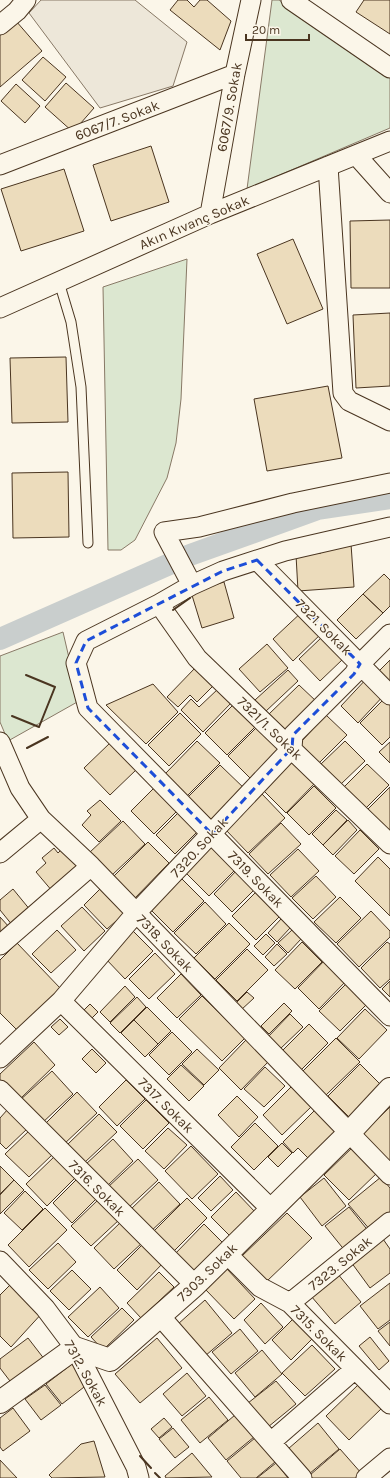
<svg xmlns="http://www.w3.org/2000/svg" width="390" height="1478" viewBox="0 0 390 1478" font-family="Karla,sans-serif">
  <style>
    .green { fill: #dce7d0; stroke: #887966 }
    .parking { fill: #ede7d9; stroke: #887966 }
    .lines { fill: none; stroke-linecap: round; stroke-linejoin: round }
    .canal { stroke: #c9cecd; stroke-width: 22 }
    .building { fill: #ecdcbc; stroke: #4a3520 }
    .lane-casing { stroke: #4a3520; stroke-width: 11 }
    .street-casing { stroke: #4a3520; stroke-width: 21 }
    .secondary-casing { stroke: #4a3520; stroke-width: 24 }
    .lane { stroke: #fbf6e9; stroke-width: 9 }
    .street { stroke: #fbf6e9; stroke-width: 19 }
    .secondary { stroke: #fbf6e9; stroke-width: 22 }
    .wall { stroke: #4a3520; stroke-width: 2 }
    .marked { fill: none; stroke: #1d4ed8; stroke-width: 3; stroke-dasharray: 8 5; stroke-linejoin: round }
    .labels { text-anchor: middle; stroke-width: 3; stroke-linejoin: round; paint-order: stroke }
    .street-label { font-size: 14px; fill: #4a3520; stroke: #fbf6e9 }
  </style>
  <rect width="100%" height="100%" fill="#fbf6e9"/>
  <!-- green -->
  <path class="green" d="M272,0h7l111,74v54l-143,61z
    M187,259l-6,140 -5,44 -9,35 -32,62 -14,10h-13l-5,-263z
    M63,632l16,69 -71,40 -8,-19v-66z"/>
  <!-- parking -->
  <path class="parking" d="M41,0h94l52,42 -14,44 -73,22 -71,-95z"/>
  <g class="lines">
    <!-- canal -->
    <path class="canal" d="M0,639l190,-84 128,-46 72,-11"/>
  </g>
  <!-- building -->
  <path class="building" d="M178,0h9l7,7 6,-7h7l24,21 -11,29 -50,-40z
    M364,0h26v34l-34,-22z
    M16,21l26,30 -42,36v-52z
    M43,57l23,20 -21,24 -23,-21z
    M66,83l28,25 -21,24 -28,-25z
    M16,84l24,22 -15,17 -24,-22z
    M151,146l18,56 -58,19 -18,-56z
    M64,169l20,62 -63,20 -20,-62z
    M390,220v68h-39l-1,-67z
    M293,239l30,70 -36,15 -30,-70z
    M390,313v73l-34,2 -3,-73z
    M66,357l2,65 -56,1 -2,-65z
    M328,386l14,72 -75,13 -13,-72z
    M68,472l1,65 -56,1 -1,-65z
    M351,544l3,43 -56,4 -2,-36 25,-2v-7z
    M384,574l6,6v26l-7,7 -20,-19z
    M224,582l10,36 -32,10 -11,-36z
    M363,594l20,19 -27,26 -19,-19z
    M304,610l20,21 -31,30 -20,-22z
    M322,637l21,22 -23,22 -21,-22z
    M267,644l21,24 -28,24 -21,-23z
    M390,660v22l-11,-11z
    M196,667l18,18 -17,17 -7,-7 -12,12 -11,-10z
    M288,670l10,11 -33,31 -10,-12z
    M369,676l17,17 -28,30 -17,-17z
    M153,684l25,28 -32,32 -40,-39z
    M299,685l18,17 -31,31 -18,-18z
    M219,688l14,13 -30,31 -22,-22 10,-11 8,8z
    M388,695l2,1v41l-8,8 -22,-22z
    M235,703l22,22 -30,30 -22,-22z
    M180,713l21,21 -32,32 -21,-21z
    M326,715l21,20 -28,28 -20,-19z
    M259,725l23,23 -31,31 -23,-23z
    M197,741l23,22 -33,33 -22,-22z
    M345,741l20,20 -24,23 -20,-20z
    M111,742l26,27 -27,26 -26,-27z
    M390,742v21l-11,-11z
    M293,760l22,23 -29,30 -23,-23z
    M367,764l22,21 -23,23 -22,-21z
    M220,765l27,26 -32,32 -27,-26z
    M157,785l23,23 -26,26 -23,-23z
    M314,786l22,22 -27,27 -22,-22z
    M390,787v44l-23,-21z
    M262,794l23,24 -37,35 -23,-24z
    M100,800l21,21 -22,21 -17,-17 9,-10 -4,-4z
    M336,810l11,10 -24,25 -11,-11z
    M179,812l19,19 -23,23 -19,-19z
    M348,820l9,10 -24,25 -10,-10z
    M123,821l22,23 -34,32 -22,-23z
    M281,823l20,21 -33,30 -19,-20z
    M360,830l19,19 -25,25 -19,-18z
    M148,842l21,21 -35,36 -22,-21z
    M211,846l24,24 -26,26 -24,-24z
    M54,848l4,5 4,-4 18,21 -27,22 -17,-20 10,-9 -4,-5z
    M298,849l21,22 -28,26 -21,-22z
    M378,857l12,12v47l-35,-35z
    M237,870l19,18 -24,24 -18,-18z
    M316,876l20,21 -23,22 -21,-21z
    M182,879l22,22 -31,31 -22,-22z
    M13,889l18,22 -18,15 -13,-16v-10z
    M100,889l24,25 -17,15 -23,-24z
    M259,889l24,24 -27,27 -24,-24z
    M340,897l21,21 -25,25 -22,-21z
    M205,902l21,22 -30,30 -22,-21z
    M82,907l23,24 -21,20 -23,-25z
    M371,911l19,20v6l-31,30 -22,-23z
    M0,917l10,11 -10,8z
    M281,919l9,9 -13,14 -9,-9z
    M229,923l21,21 -35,35 -21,-21z
    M57,930l19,20 -25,23 -19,-19z
    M292,930l9,9 -13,14 -10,-10z
    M133,931l20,20 -28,28 -20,-21z
    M266,934l9,9 -12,12 -9,-9z
    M302,942l20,20 -27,27 -20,-19z
    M387,942l3,2v35l-10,9 -19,-20z
    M17,943l44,46 -43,42 -18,-18v-53z
    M277,944l10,10 -13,12 -9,-9z
    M247,949l21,21 -31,31 -21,-21z
    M155,953l20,21 -26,25 -20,-20z
    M325,960l21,21 -27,28 -21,-21z
    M181,974l20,21 -24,23 -20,-20z
    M390,981v16l-8,-8z
    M348,982l21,20 -29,29 -21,-20z
    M125,986l10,11 -25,25 -10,-10z
    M247,992l7,6 -13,12 -6,-6z
    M202,996l43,42 -23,23 -43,-42z
    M137,997l9,10 -26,26 -10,-10z
    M284,1003l8,8 -23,23 -8,-8z
    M90,1004l8,8 -8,8 -8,-8z
    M147,1007l24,24 -13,13 -24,-24z
    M365,1009l22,21 -28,29 -22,-21z
    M290,1014l13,13 -24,23 -12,-12z
    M60,1019l8,8 -9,8 -8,-8z
    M134,1020l24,24 -13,13 -24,-24z
    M309,1024l19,19 -27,27 -19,-19z
    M172,1032l20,20 -23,23 -20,-20z
    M336,1038l24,24 -34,33 -24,-23z
    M246,1040l22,22 -27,28 -22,-22z
    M34,1042l21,23 -37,36 -18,-18v-9z
    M92,1049l14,14 -10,10 -14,-14z
    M197,1049l22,21 -15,15 -22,-21z
    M360,1064l21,21 -32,32 -21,-21z
    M181,1065l23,21 -15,15 -22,-22z
    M265,1067l20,19 -21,21 -20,-18z
    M52,1071l21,23 -32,30 -22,-23z
    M126,1080l19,19 -28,27 -18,-19z
    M291,1087l20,20 -29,28 -19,-20z
    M77,1092l20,21 -34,32 -19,-20z
    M237,1096l21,21 -19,20 -21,-22z
    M146,1100l23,23 -26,26 -23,-23z
    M390,1107v57l-29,-29z
    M8,1109l20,19 -22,21 -6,-6v-25z
    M315,1110l21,21 -27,28 -11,-11 -5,5 -10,-11z
    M99,1114l18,18 -33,31 -17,-18z
    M255,1123l23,23 -24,24 -23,-23z
    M168,1128l19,17 -23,24 -19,-18z
    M30,1130l23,24 -24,23 -24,-23z
    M113,1139l20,22 -27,26 -21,-22z
    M282,1143l10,10 -14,14 -10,-10z
    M355,1145l24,26 -30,29 -25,-25z
    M191,1146l27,28 -26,25 -27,-28z
    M56,1155l21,21 -30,30 -21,-22z
    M138,1159l20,21 -31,29 -20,-21z
    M0,1166l14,14 -14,14z
    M220,1176l13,14 -22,21 -13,-13z
    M381,1177l9,11v28l-19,15 -23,-27z
    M78,1178l20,19 -26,26 -19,-20z
    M324,1178l22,28 -24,20 -22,-29z
    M14,1180l10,10 -24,24v-19z
    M159,1182l21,22 -31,29 -20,-22z
    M25,1191l18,18 -21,21 -18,-17z
    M236,1192l20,21 -24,25 -21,-21z
    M100,1198l20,21 -29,27 -20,-20z
    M187,1198l20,20 -36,36 -20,-20z
    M349,1207l21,26 -24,19 -21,-26z
    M45,1208l22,22 -38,37 -21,-22z
    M287,1213l25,25 -46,44 -24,-26z
    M122,1221l21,21 -29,27 -20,-21z
    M204,1224l23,23 -31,32 -23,-23z
    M383,1239l7,10v24l-20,15 -19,-26z
    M58,1243l18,19 -28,27 -19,-19z
    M144,1243l20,19 -27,28 -20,-20z
    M227,1269l28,30 -21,20 -29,-30z
    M72,1270l19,19 -22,21 -19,-19z
    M159,1272l15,15 -33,31 -14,-15z
    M337,1273l24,29 -26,22 -24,-28z
    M12,1283l32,28 -33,36 -11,-11v-41z
    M390,1283v37l-12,9 -18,-23z
    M100,1287l19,21 -31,29 -20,-20z
    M205,1300l27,33 -27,23 -27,-32z
    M261,1303l22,24 -18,17 -21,-24z
    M122,1308l12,12 -31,30 -12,-13z
    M293,1319l19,20 -21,21 -19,-20z
    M390,1322v24l-12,-15z
    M240,1329l18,22 -27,23 -19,-22z
    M370,1337l19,24 -10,9 -20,-24z
    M28,1338l17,22 -32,25 -13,-17v-9z
    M157,1338l25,30 -42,35 -25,-29z
    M312,1345l23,24 -30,27 -23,-23z
    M262,1350l20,24 -27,23 -20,-24z
    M72,1364l16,20 -26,20 -16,-20z
    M187,1373l19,23 -24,20 -19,-22z
    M276,1381l20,23 -28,23 -20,-24z
    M359,1384l23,24 -33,32 -23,-24z
    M45,1385l16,20 -20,15 -16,-21z
    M209,1397l19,23 -28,23 -19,-23z
    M13,1408l17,23 -27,20 -3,-4v-29z
    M235,1415l19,22 -28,23 -18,-22z
    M164,1418l8,9 -13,11 -8,-9z
    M318,1423l21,26 -30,25 -21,-25z
    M173,1428l16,19 -14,11 -16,-19z
    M255,1438l20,24 -19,16h-15l-14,-17z
    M94,1441l11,36 -53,1 -3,-3 32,-31z
    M340,1449l22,25 -4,4h-46l-2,-3z
    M192,1453l20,24 -46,1 -1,-2z
    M0,1460l17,18h-17z
    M276,1463l12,15h-31z"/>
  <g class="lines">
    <!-- lane casing -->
    <g class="lane-casing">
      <path id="lane" d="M59,282l12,40 10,65 7,156"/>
    </g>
    <!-- street casing -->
    <g class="street-casing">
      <path id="street" d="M291,0l99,68
        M0,25l17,-14 9,-11
        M356,155l34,38
        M0,165l235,-91
        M328,166l15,227 6,8 41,20
        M210,214l25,-140 16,-74
        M0,308l210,-94 180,-73
        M390,527l-105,24 -62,20 -31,14 -33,19 -73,37 -10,22 12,45 302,308
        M257,560l133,135
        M192,585l-28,-53 35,-5 94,-24 97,-20
        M159,604l38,54 193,186
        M0,742l20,46 21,31 50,47 299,309
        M0,853l41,-34
        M0,945l91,-79
        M61,1001l210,208
        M0,1058l61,-57 75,-88 156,-165 1,-13 61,-61 6,-10 30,-30
        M0,1090l195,195
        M226,1253l34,34 30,16 100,101
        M0,1261l45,47 30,40 61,119 3,11
        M290,1303l100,-81
        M160,1316l142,162
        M271,1442l84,-73
        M366,1478l24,-20"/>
    </g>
    <!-- secondary casing -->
    <g class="secondary-casing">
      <path id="secondary" d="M0,1402l75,-54 35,12 85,-75 154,-152 41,-44"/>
    </g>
    <!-- lane -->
    <use href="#lane" class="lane"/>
    <!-- street -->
    <use href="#street" class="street"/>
    <!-- secondary -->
    <use href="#secondary" class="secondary"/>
    <!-- wall -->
    <path class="wall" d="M173,610l17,-12
      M12,716l27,11 16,-40 -29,-12
      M27,748l21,-11
      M140,1456l11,12
      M155,1473l5,5"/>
  </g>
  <!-- marked area -->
  <path class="marked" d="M257,560l103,104 -6,10 -61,61 -1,13 -80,86 -124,-126 -12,-45 10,-22 137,-70z"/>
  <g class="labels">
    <!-- street labels -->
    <g class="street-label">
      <text transform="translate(229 107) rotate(-80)" y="5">6067/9. Sokak</text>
      <text transform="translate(117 120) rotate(-21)" y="5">6067/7. Sokak</text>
      <text transform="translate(194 222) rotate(-23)" y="5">Akın Kıvanç Sokak</text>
      <text transform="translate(324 627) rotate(45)" y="5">7321. Sokak</text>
      <text transform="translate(270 728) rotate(44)" y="5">7321/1. Sokak</text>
      <text transform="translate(199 847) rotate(-47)" y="5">7320. Sokak</text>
      <text transform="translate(256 879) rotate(46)" y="5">7319. Sokak</text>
      <text transform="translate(165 943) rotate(46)" y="5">7318. Sokak</text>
      <text transform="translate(166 1105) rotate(45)" y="5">7317. Sokak</text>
      <text transform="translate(97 1188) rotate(45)" y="5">7316. Sokak</text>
      <text transform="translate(340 1263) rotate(-39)" y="5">7323. Sokak</text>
      <text transform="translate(207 1272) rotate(-44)" y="5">7303. Sokak</text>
      <text transform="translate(319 1333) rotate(45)" y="5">7315. Sokak</text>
      <text transform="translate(86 1373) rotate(61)" y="5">7312. Sokak</text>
    </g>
  </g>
  <!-- scale -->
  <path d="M246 34v6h63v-6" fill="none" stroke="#4a3520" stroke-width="2"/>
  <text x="252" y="34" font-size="12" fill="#4a3520" stroke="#fbf6e9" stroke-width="3" paint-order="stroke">20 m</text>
</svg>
